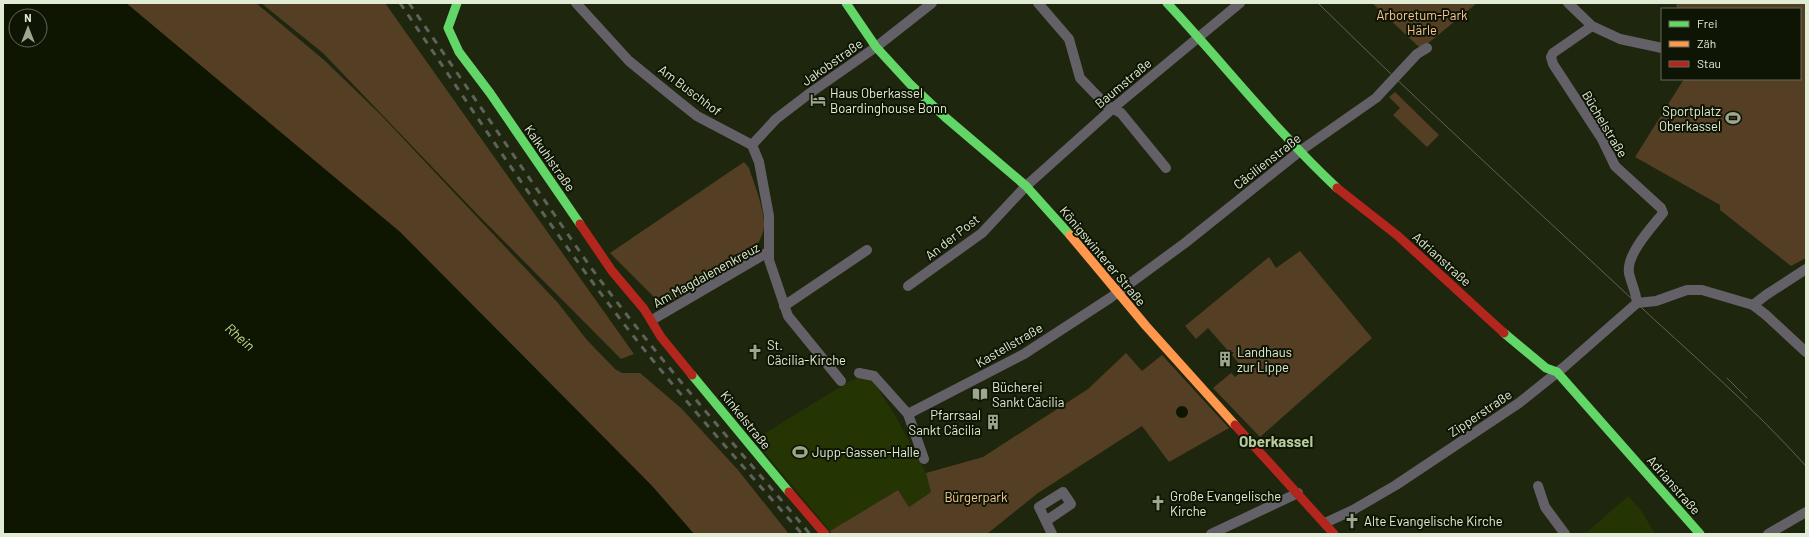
<svg xmlns="http://www.w3.org/2000/svg" width="1809" height="537" viewBox="0 0 1809 537" font-family="Barlow,sans-serif">
  <style>
    .built { fill: #253403 }
    .green { fill: #543e24 }
    .water { fill: #0e1601; fill-rule: evenodd }
    .lines { fill: none; stroke-linecap: round; stroke-linejoin: round }
    .street { stroke: #646067; stroke-width: 10 }
    .fast { stroke: #63d668; stroke-width: 9 }
    .slow { stroke: #ff974d; stroke-width: 9 }
    .jam { stroke: #b3261e; stroke-width: 9 }
    .tram { stroke: #5f625a; stroke-width: 1 }
    .rail { stroke: #5f625a; stroke-width: 3; stroke-dasharray: 7 7; stroke-linecap: butt }
    .labels { text-anchor: middle; stroke-width: 4; stroke-linejoin: round; paint-order: stroke }
    .park-label { font-size: 13px; fill: #fbc692; stroke: #0f1505 }
    .street-label { font-size: 13px; fill: #e1ecd4; stroke: #0f1505 }
    .poi-label { font-size: 13px; fill: #e1ecd4; stroke: #0f1505; text-anchor: start }
    .water-label { font-size: 14px; font-style: italic; fill: #bedd8a; stroke: #0f1505 }
    .quarter-label { font-size: 15px; font-weight: bold; fill: #b9cb9c; stroke: #0f1505 }
  </style>
  <rect width="100%" height="100%" fill="#1e260e"/>
  <!-- built -->
  <path class="built" d="M860,377l12,2 24,38 30,56 5,19 -22,15 -11,-17 -68,41 -76,-91 94,-58z
    M1628,496l13,14 14,24h-70z"/>
  <!-- green -->
  <path class="green" d="M126,3h130l68,57 57,55 177,188 29,37 28,29 7,4h18l41,35 57,62 51,64h-95l-42,-48 -252,-254z
    M261,3h124l249,351 -13,5 -143,-144 -155,-162z
    M1372,3h105l-51,42 -7,2z
    M1676,3h130v255l-15,8 -71,-56v-5l-85,-48 49,-78h116v-70h-123z
    M1395,92l44,43 -12,12 -34,-32 7,-7 -11,-11z
    M744,162l5,6c5,16 19,49 14,64 -2,7 -6,13 -10,19l-87,54 -6,-2 -50,-50z
    M1300,251l72,87 -112,99 -47,-49 18,-15 4,4 9,-7 -12,-15 2,-3h-5l-21,-24 -12,11 -11,-13 84,-69 7,11z
    M1126,353l16,18 20,-16 67,73 -60,34 -27,-36 -104,67 -51,41h-155l-2,-3 68,-41 11,17 22,-15 -5,-19 57,-16 105,-68z"/>
  <!-- water -->
  <path class="water" d="M3,3h123l274,229 252,254 42,48h-691zM16,16h24v24h-24z
    M1176 412a6 6 0 1 1 12 0a6 6 0 1 1-12 0Z"/>
  <g class="lines">
    <!-- street -->
    <path class="street" d="M576,3l53,58 43,35 25,20 55,29 7,17 10,54v44l19,56 53,65
      M1038,3l31,36 11,39 26,27 15,8 45,55
      M1568,3l24,23 -39,27 -2,4 2,7 49,75 13,27 46,42 2,5c-11,14 -37,41 -34,60 2,10 7,19 8,30
      M1592,26l28,13 42,9
      M752,145l24,-26 34,-26 66,-46 56,-44
      M908,286l74,-53 44,-47 86,-77 128,-106
      M1637,303l19,-2 31,-11h15l51,15 13,10 40,37
      M1753,305l13,-10 40,-26
      M784,306l83,-56
      M652,320l116,-68
      M859,373l15,3 34,38 16,45
      M908,414l116,-60 86,-56 75,-55 115,-92 76,-53 41,-44 10,-6
      M1538,486l7,21 20,27
      M1046,521l25,-17 -8,-12 -24,15 13,27
      M1325,523l28,-13 43,-25 123,-82 45,-36 73,-64
      M1211,534l87,-41
      M1768,534l38,-22"/>
    <!-- fast -->
    <path class="fast" d="M457,3l-9,25 11,24 31,41 90,131
      M846,3l30,44 34,37 35,33 81,69 44,49
      M1167,3c57,61 109,128 170,185
      M1504,333l42,35 11,4 143,162
      M692,375l97,117"/>
    <!-- slow -->
    <path class="slow" d="M1070,235l76,91 89,99"/>
    <!-- jam -->
    <path class="jam" d="M1337,188l61,48 106,97
      M580,224l32,47 32,38 17,28 31,38
      M1235,425l99,109
      M789,492l36,42"/>
    <!-- tram -->
    <path class="tram" d="M1318,3c102,101 208,197 313,295 59,55 121,108 175,168
      M1727,378l20,20"/>
    <!-- rail -->
    <path class="rail" d="M400,3c68,100 135,203 208,300 60,80 128,155 194,231
      M409,3l180,262c69,94 146,180 221,269"/>
  </g>
  <!-- icons -->
  <defs>
    <g id="hotel-bare" transform="scale(1.2)"><path d="M-6-4.5h1.5V1H6V5H4.5V3h-9V5H-6ZM-4 0a1.8 1.8 0 1 1 3.6 0ZM.5 0V-2.5h3Q6-2.5 6 0Z" fill="#9da78f" stroke="#0f1505" stroke-width="2.5" paint-order="stroke"/></g>
    <g id="stadium-bare" transform="scale(1.2)"><path d="M0-5a6.5 5 0 1 0 0 10a6.5 5 0 1 0 0-10ZM-3.5-1.8h7v3.6h-7Z" fill="#9da78f" stroke="#0f1505" stroke-width="2.5" paint-order="stroke"/></g>
    <g id="church-bare" transform="scale(1.2)"><path d="M-1.2-6h2.4v3.5h3.3v2.4h-3.3V6h-2.4V-.1h-3.3v-2.4h3.3Z" fill="#9da78f" stroke="#0f1505" stroke-width="2.5" paint-order="stroke"/></g>
    <g id="building-bare" transform="scale(1.2)"><path d="M-4-6H4V6H1V3H-1V6H-4ZM-2.5-4.3h1.7v1.8h-1.7ZM.8-4.3h1.7v1.8H.8ZM-2.5-1h1.7V.8h-1.7ZM.8-1h1.7V.8H.8Z" fill="#9da78f" stroke="#0f1505" stroke-width="2.5" paint-order="stroke"/></g>
    <g id="library-bare" transform="scale(1.2)"><path d="M-6-4Q-3-5.5-.7-3.5V5Q-3 3-6 4ZM6-4Q3-5.5 .7-3.5V5Q3 3 6 4Z" fill="#9da78f" stroke="#0f1505" stroke-width="2.5" paint-order="stroke"/></g>
  </defs>
  <g fill-rule="evenodd">
    <use href="#hotel-bare" x="818" y="100"/>
    <use href="#stadium-bare" x="1733" y="118"/>
    <use href="#church-bare" x="755" y="352"/>
    <use href="#building-bare" x="1225" y="359"/>
    <use href="#library-bare" x="980" y="394"/>
    <use href="#building-bare" x="993" y="422"/>
    <use href="#stadium-bare" x="800" y="452"/>
    <use href="#church-bare" x="1158" y="503"/>
    <use href="#church-bare" x="1352" y="521"/>
  </g>
  <g class="labels">
    <!-- park labels -->
    <g class="park-label">
      <text x="1422" y="20">Arboretum-Park<tspan x="1422" dy="15">Härle</tspan></text>
      <text x="976" y="502">Bürgerpark</text>
    </g>
    <!-- street labels -->
    <g class="street-label">
      <text transform="translate(832 62) rotate(-35)" y="5">Jakobstraße</text>
      <text transform="translate(1123 83) rotate(-40)" y="5">Baumstraße</text>
      <text transform="translate(690 90) rotate(37)" y="5">Am Buschhof</text>
      <text transform="translate(1605 124) rotate(59)" y="5">Büchelstraße</text>
      <text transform="translate(550 158) rotate(55)" y="5">Kalkuhlstraße</text>
      <text transform="translate(1267 161) rotate(-38)" y="5">Cäcilienstraße</text>
      <text transform="translate(952 237) rotate(-38)" y="5">An der Post</text>
      <text transform="translate(1103 256) rotate(50)" y="5">Königswinterer Straße</text>
      <text transform="translate(1442 259) rotate(42)" y="5">Adrianstraße</text>
      <text transform="translate(706 275) rotate(-29)" y="5">Am Magdalenenkreuz</text>
      <text transform="translate(1009 345) rotate(-30)" y="5">Kastellstraße</text>
      <text transform="translate(1480 413) rotate(-34)" y="5">Zipperstraße</text>
      <text transform="translate(746 420) rotate(51)" y="5">Kinkelstraße</text>
      <text transform="translate(1674 485) rotate(49)" y="5">Adrianstraße</text>
    </g>
    <!-- poi labels -->
    <g class="poi-label">
      <text x="830" y="98">Haus Oberkassel<tspan x="830" dy="15">Boardinghouse Bonn</tspan></text>
      <text x="1721" y="116" text-anchor="end">Sportplatz<tspan x="1721" dy="15">Oberkassel</tspan></text>
      <text x="767" y="350">St.<tspan x="767" dy="15">Cäcilia-Kirche</tspan></text>
      <text x="1237" y="357">Landhaus<tspan x="1237" dy="15">zur Lippe</tspan></text>
      <text x="992" y="392">Bücherei<tspan x="992" dy="15">Sankt Cäcilia</tspan></text>
      <text x="981" y="420" text-anchor="end">Pfarrsaal<tspan x="981" dy="15">Sankt Cäcilia</tspan></text>
      <text x="812" y="457">Jupp-Gassen-Halle</text>
      <text x="1170" y="501">Große Evangelische<tspan x="1170" dy="15">Kirche</tspan></text>
      <text x="1364" y="526">Alte Evangelische Kirche</text>
    </g>
    <!-- water labels -->
    <g class="water-label">
      <text transform="translate(240 337) rotate(41)" y="5">Rhein</text>
    </g>
    <!-- quarter labels -->
    <g class="quarter-label">
      <text x="1276" y="447">Oberkassel</text>
    </g>
  </g>
  <!-- border -->
  <rect width="1809" height="537" fill="none" stroke="#e1ecd4" stroke-width="8"/>
  <!-- legend -->
  <rect x="1661" y="8" width="140" height="72" fill="#0f1505" stroke="#636b58"/>
  <rect x="1669" y="21" width="20" height="6" fill="#63d668" stroke="#636b58"/>
  <text x="1697" y="28" font-size="12" fill="#e1ecd4">Frei</text>
  <rect x="1669" y="41" width="20" height="6" fill="#ff974d" stroke="#636b58"/>
  <text x="1697" y="48" font-size="12" fill="#e1ecd4">Zäh</text>
  <rect x="1669" y="61" width="20" height="6" fill="#b3261e" stroke="#636b58"/>
  <text x="1697" y="68" font-size="12" fill="#e1ecd4">Stau</text>
  <!-- north arrow -->
  <g transform="translate(28 28)"><circle r="19" fill="#0f1505" stroke="#636b58"/>
  <path d="M0-3L7 15L0 10L-7 15Z" fill="#9da78f"/>
  <text y="-6" font-size="11" font-weight="bold" text-anchor="middle" fill="#e1ecd4">N</text>
  </g>
</svg>
